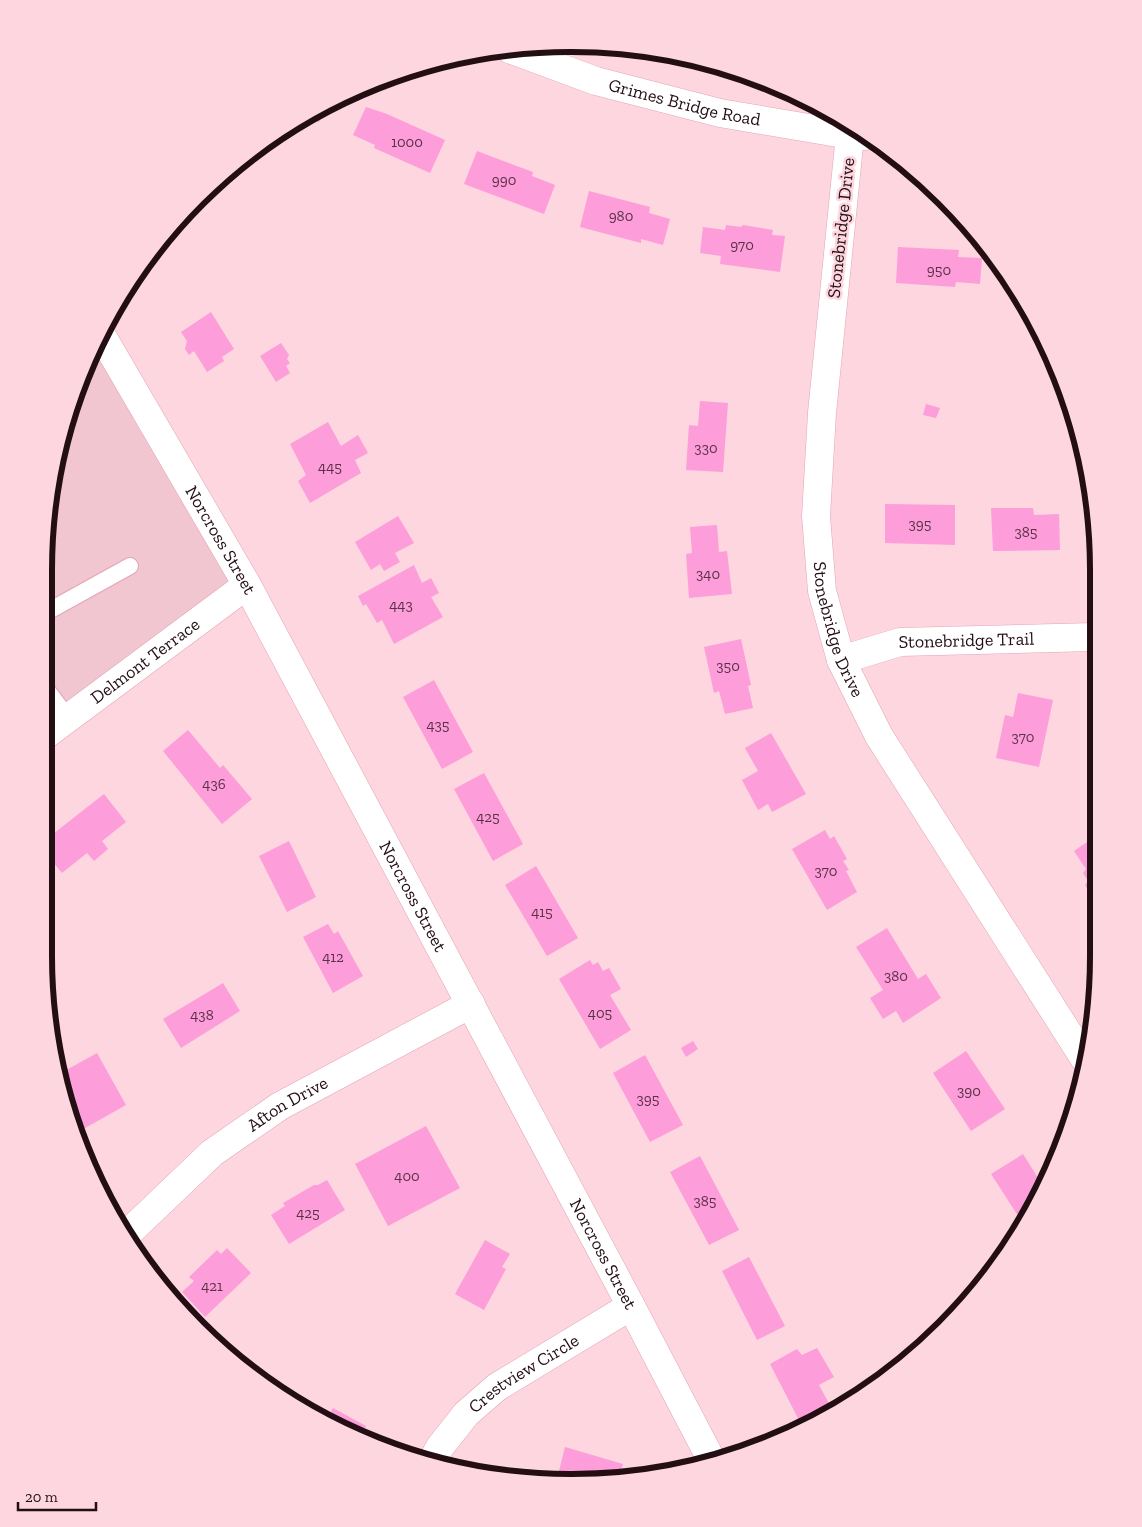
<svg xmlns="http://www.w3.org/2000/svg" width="1142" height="1527" viewBox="0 0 1142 1527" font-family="'Zilla Slab',serif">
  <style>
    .built { fill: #f1c6d0 }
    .building { fill: #fd9dda }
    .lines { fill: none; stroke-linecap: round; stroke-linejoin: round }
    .lane-casing { stroke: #e2a5b4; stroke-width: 18 }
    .street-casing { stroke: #e2a5b4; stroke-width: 29 }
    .secondary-casing { stroke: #e2a5b4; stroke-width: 29 }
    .lane { stroke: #fff; stroke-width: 16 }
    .street { stroke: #fff; stroke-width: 28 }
    .secondary { stroke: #fff; stroke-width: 28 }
    .labels { text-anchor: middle; stroke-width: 5; stroke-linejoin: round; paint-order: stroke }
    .number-label { font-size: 15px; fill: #5a3246 }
    .street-label { font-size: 18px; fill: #230e14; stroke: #fdd6df }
    .rim { fill: none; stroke: #230e14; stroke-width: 6 }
  </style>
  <rect width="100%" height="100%" fill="#fdd6df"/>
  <!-- built -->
  <path class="built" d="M101,338l146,248 -203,138 1,-187 17,-102 22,-66z"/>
  <!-- building -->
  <path class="building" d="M326,106l-7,16 -12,-5 14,-8z
    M366,107l21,7 58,26 -15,33 -56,-25 1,-3 -22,-10z
    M477,151l56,21 -1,4 23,9 -11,29 -80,-30z
    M589,191l61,16 -1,6 21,6 -7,26 -22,-6v4l-61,-16z
    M726,225l15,2 2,-2 30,5 -1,5 13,1 -5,36 -60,-8 1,-8 -21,-3 3,-26 22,3z
    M898,247l61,3 -1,7 24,1 -2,26 -24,-2 -1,5 -59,-4z
    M211,312l23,37 -12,8 2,4 -17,11 -13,-21 -5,4 -4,-6 2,-8 -6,-9z
    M281,343l8,12 -2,4 3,4 -4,3 4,7 -14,9 -16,-26z
    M700,401l28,2 -5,69 -37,-2 3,-45 9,1z
    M926,404l14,4 -4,10 -13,-3z
    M328,422l13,24 17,-11 10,18 -13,7 6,13 -51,30 -12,-22 8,-6 -16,-31z
    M885,504l70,1v40l-70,-2z
    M991,508h42l1,7 25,-1 1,36 -67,1z
    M398,516l16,27 -19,10 5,9 -16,9 -4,-7 -9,6 -16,-28z
    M717,525l2,27 8,-1 5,43 -43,4 -3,-44 6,-1 -2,-26z
    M414,565l8,18 9,-5 8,15 -8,4 12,20 -49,27 -12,-24 -5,3 -11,-19 -3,2 -5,-10z
    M741,639l10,46 -3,1 5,22 -28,6 -6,-23 -5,2 -10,-46z
    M434,680l39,72 -31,17 -39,-72z
    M1018,693l35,7 -14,67 -43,-9 9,-43 8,2z
    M188,730l32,38 3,-3 29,34 -30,25 -59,-73z
    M771,733l35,61 -34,18 -4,-8 -10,6 -16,-30 16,-9 -13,-23z
    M484,773l39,71 -30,17 -39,-72z
    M104,794l22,28 -24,19 6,8 -14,12 -7,-8 -25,20 -18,-22v-10z
    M825,830l5,9 4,-3 13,23 -4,2 6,9 -3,1 11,21 -30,18 -35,-61z
    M1096,836v67l-11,-18 3,-4 -5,-8 3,-4 -12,-18z
    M289,841l27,56 -29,15 -28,-56z
    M536,866l42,72 -31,18 -42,-71z
    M328,924l6,10 4,-3 25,45 -30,17 -30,-56z
    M887,928l31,51 8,-5 15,24 -38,25 -7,-12 -13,8 -13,-21 13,-8 -27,-43z
    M590,960l3,5 5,-3 5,9 6,-3 12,21 -11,6 21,35 -31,19 -41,-70z
    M223,983l17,28 -59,37 -18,-29z
    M693,1041l5,8 -12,8 -5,-9z
    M966,1051l39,58 -34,22 -38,-58z
    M97,1053l29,52 -48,27 -16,-39 -3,-19z
    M645,1055l38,70 -33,17 -37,-69z
    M426,1126l34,62 -72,38 -33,-62z
    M1023,1154l20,32 -19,39 -33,-51z
    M700,1156l39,74 -30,15 -39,-73z
    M327,1180l18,30 -56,34 -18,-29 14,-9 -2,-3 31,-18h4z
    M485,1240l25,14 -8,13 4,2 -22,41 -29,-16z
    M227,1248l24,25 -46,44 -23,-25 12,-11 -5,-4 28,-27 4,4z
    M749,1257l36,69 -28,14 -35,-69z
    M817,1348l17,29 -15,8 13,24 -30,17 -32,-62 27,-15 5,6z
    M333,1408l33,18 -5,11 -23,-8 -12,-8z
    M565,1447l58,17 -5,16 -12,2 -49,-3z"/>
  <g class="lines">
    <!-- lane casing -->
    <g class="lane-casing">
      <path id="lane" d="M45,613l85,-47
        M44,686l24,32"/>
    </g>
    <!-- street casing -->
    <g class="street-casing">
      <g id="street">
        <path id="s1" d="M850,135l-28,278 -6,103 6,75 19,69 38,76 205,322"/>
        <path id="s2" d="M841,660l59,-18 195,-5"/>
        <path id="s3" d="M44,736l203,-151"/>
        <path id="s4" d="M126,1235l86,-82 68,-47 191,-102"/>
        <path id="s5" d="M432,1461l8,-14 26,-33 31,-27 134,-81"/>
      </g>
    </g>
    <!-- secondary casing -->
    <g class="secondary-casing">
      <g id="secondary">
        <path id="s6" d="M509,49l87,32 124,32 130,22 15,1"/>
        <path id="s7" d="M102,336l145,249 384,721 82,157"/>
      </g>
    </g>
    <!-- lane -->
    <use href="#lane" class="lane"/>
    <!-- street -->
    <use href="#street" class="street"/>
    <!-- secondary -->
    <use href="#secondary" class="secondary"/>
  </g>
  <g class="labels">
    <!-- number labels -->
    <g class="number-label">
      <text x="407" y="147">1000</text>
      <text x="504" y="185">990</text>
      <text x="621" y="221">980</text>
      <text x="742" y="250">970</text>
      <text x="939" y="275">950</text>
      <text x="706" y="453">330</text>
      <text x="330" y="472">445</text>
      <text x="920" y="529">395</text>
      <text x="1026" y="537">385</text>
      <text x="708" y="579">340</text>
      <text x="401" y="610">443</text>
      <text x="728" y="671">350</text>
      <text x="438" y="730">435</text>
      <text x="1023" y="742">370</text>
      <text x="214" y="789">436</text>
      <text x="488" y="822">425</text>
      <text x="826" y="876">370</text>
      <text x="542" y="917">415</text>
      <text x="333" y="962">412</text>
      <text x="896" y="981">380</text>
      <text x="600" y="1018">405</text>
      <text x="202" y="1020">438</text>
      <text x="969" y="1096">390</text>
      <text x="648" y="1104">395</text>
      <text x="407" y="1181">400</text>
      <text x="705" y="1206">385</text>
      <text x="308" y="1218">425</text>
      <text x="212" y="1291">421</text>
    </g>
    <!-- street labels -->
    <g class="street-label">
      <text dy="6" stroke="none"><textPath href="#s6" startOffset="184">Grimes Bridge Road</textPath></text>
      <text transform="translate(841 228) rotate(-84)" y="6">Stonebridge Drive</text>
      <text dy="6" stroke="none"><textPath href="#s7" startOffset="236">Norcross Street</textPath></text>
      <text dy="6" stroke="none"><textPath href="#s1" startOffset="499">Stonebridge Drive</textPath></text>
      <text dy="6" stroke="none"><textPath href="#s2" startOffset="128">Stonebridge Trail</textPath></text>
      <text dy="6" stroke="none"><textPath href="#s3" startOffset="126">Delmont Terrace</textPath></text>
      <text dy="6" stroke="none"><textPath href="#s7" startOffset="641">Norcross Street</textPath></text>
      <text dy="6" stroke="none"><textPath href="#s4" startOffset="209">Afton Drive</textPath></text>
      <text dy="6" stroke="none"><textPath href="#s7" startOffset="1046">Norcross Street</textPath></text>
      <text dy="6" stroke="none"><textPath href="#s5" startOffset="129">Crestview Circle</textPath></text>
    </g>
  </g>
  <!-- crop -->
  <path d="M0 0H1142V1527H0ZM570 52H572A518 518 0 0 1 1090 570V956A518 518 0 0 1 572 1474H570A518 518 0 0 1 52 956V570A518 518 0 0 1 570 52Z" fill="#fdd6df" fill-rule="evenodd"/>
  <path class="rim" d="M570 52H572A518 518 0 0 1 1090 570V956A518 518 0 0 1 572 1474H570A518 518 0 0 1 52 956V570A518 518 0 0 1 570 52Z"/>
  <!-- scale -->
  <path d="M18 1502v8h78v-8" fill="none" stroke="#230e14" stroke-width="2.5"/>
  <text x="25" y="1502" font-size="15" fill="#230e14" stroke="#fdd6df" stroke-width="4" paint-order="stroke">20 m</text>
</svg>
